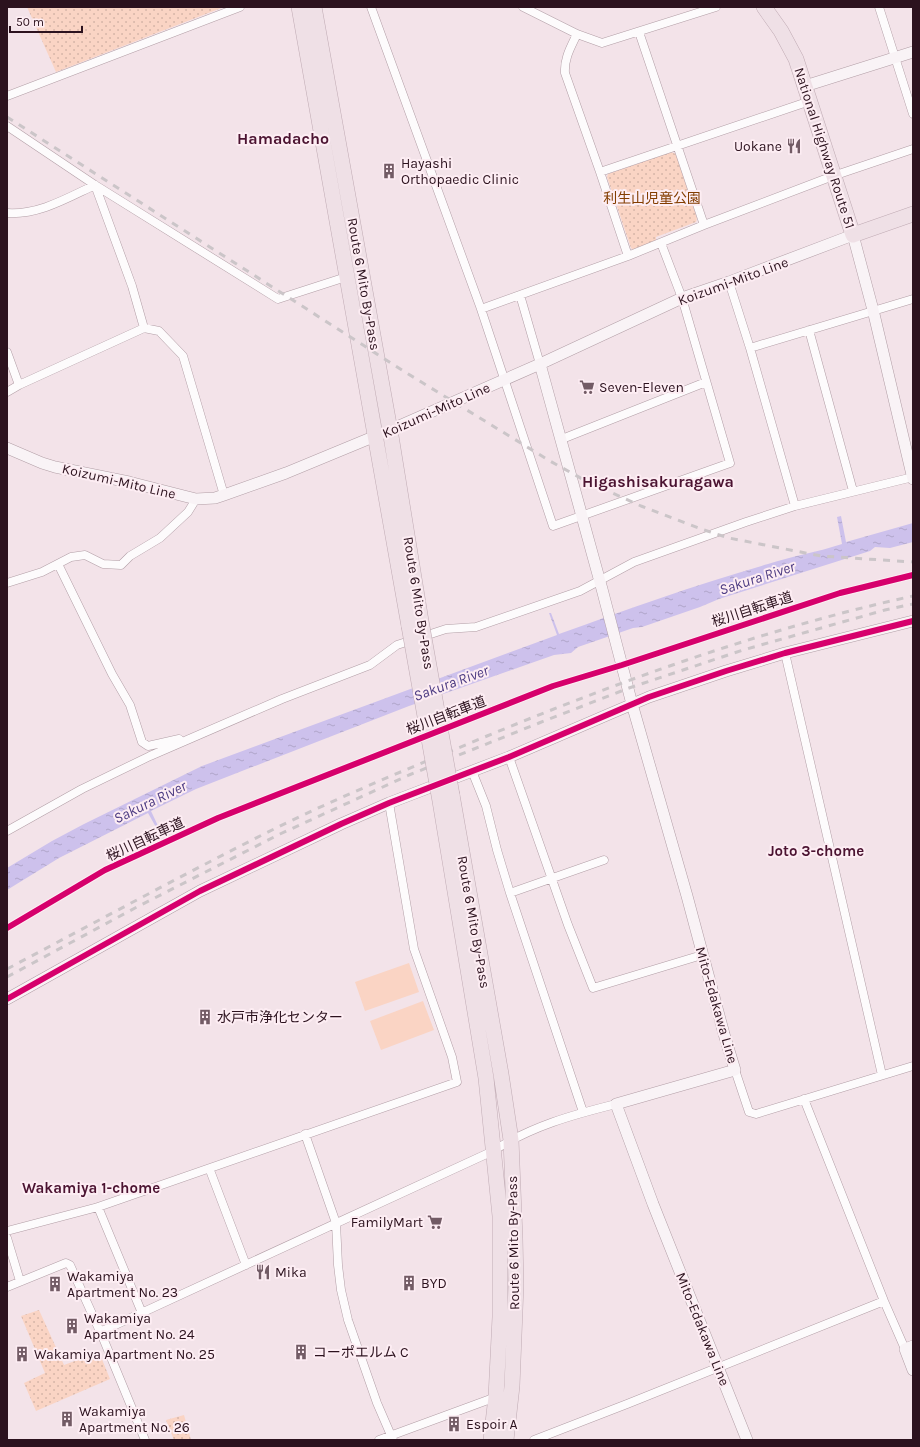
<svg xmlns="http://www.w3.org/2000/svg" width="920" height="1447" viewBox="0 0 920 1447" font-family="Karla,'Noto Sans JP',sans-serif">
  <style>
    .park { fill: url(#park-dots) }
    .garden { fill: #fad4c4 }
    .water { fill: url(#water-ripples) }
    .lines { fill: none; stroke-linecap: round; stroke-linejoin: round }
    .street-casing { stroke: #b29ea6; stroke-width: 9 }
    .secondary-casing { stroke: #b29ea6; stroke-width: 12 }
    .highway-casing { stroke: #c0abb4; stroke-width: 16 }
    .street { stroke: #fdfbfc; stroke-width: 8 }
    .secondary { stroke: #f9f3f6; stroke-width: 11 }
    .highway { stroke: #efe0e6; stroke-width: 15 }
    .rail { stroke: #cbc5c8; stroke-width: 3; stroke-dasharray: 7 7; stroke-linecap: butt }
    .highway-bridge-casing { stroke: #c0abb4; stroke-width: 16; stroke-linecap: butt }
    .highway-bridge { stroke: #efe0e6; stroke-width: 15 }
    .cycleway-casing { stroke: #fdedf3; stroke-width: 8 }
    .cycleway { stroke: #d6006c; stroke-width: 6 }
    .labels { text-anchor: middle; stroke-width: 4; stroke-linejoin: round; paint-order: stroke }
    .poi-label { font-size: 14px; fill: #2c121e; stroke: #fdedf3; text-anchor: start }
    .street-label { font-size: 14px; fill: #2c121e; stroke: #fdedf3 }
    .park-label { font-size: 14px; fill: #833d00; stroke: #fdedf3 }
    .water-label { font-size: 15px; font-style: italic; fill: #4d3c83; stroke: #fdedf3 }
    .neighbourhood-label { font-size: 15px; font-weight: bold; fill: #4b1331; stroke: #fdedf3 }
    .quarter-label { font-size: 16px; font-weight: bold; fill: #4b1331; stroke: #fdedf3 }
  </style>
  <defs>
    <pattern id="park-dots" width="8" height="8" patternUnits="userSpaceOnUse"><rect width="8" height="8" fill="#fad4c4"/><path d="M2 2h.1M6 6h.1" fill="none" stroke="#d6b5a8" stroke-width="1.8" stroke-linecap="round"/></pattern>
    <pattern id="water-ripples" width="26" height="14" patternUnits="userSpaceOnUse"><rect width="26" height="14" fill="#cdc1ec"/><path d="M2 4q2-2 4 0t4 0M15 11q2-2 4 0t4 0" fill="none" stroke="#b0a5ca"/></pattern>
  </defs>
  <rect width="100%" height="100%" fill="#f3e3e9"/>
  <!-- park -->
  <path class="park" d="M27,7h197l-168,65z
    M671,152l5,2 21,64 -1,4 -40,15v5l-22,8 -3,-2 -24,-71 1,-3z
    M39,1310l25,55 35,-13 11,27 -74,32 -12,-28 21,-10 -24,-57z
    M184,1415l7,25h-17l-8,-20z"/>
  <!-- garden -->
  <path class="garden" d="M409,963l10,29 -54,19 -10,-29z
    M423,1001l11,29 -53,20 -11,-29z"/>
  <!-- water -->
  <path class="water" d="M841,516l5,26 67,-19v19l-23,6 -15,-1 -5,4 -151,48 -19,8 -58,20 -9,1 -55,19 -7,6 -17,2 -145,51 -213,83 -45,22 8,17 -2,1 -9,-16 -89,45 -52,32v-22l45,-27 32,-17 118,-58 355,-131 -8,-22h2l8,21c69,-25 138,-50 209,-70 24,-8 50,-12 74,-20l-5,-27z"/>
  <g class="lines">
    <!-- street casing -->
    <g class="street-casing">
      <path id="street" d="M371,7l110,302 72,217 177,-63 -48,-165 -21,-55
        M523,7l54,27 25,9 114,-36
        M879,7l34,107
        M639,32l65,193
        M577,34c-6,13 -13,24 -12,39l35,99 28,84
        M7,96l233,-89
        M7,126l88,59 183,114 68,-22
        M600,172l210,-71
        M7,213c32,2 60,-15 88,-28l37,101 12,42
        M729,282l21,66 45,158
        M520,295l20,69
        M481,309l147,-53 76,-31 129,-49 80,-27
        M809,330l44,161
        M750,348l163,-49
        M7,352l12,33
        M7,392l12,-7 125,-57 15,3 24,25 41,139
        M562,439l144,-57
        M58,564l54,110 18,31 12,37 6,4 31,-7
        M7,583l35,-11 29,-15 14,-2 18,9 18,1 9,-9 30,-18 28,-26 8,-13
        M785,653l97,422
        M509,757l59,168 25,63 109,-33
        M472,771l14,35 11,44 13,43 73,219
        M7,831l75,-42 68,-33 132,-57 88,-34 27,-20 49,-16 30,-2 104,-36 54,-29 112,-40 49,-16 118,-29
        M510,893l94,-33
        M735,1070l14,42 7,2 157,-48
        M804,1099l80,202 21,48
        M305,1134l31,89 2,42 3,25 7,30 29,83 16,37
        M211,1173l35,92
        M98,1207l44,106
        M7,1231l91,-24 359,-125 -5,-25 -38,-108 -25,-146
        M7,1238l13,43
        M7,1287l59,-24 4,2 33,73 42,102
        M100,1332l393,-181c39,-25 79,-36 123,-47
        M379,1440l117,-43
        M534,1440l93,-36 257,-103"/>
    </g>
    <!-- secondary casing -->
    <g class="secondary-casing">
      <path id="secondary" d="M805,86l108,-34
        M540,364l62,225 30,115 55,192 37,138 11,36 -119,34 37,100 94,236
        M7,448l35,15 13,4 74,15 55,14 12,3 19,-1 9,-3 62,-22 104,-43 150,-66 142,-66 47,-16 124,-47 20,75 40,169
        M7,999l193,-108 141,-67 48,-21 120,-46 140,-60 77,-26 59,-18 128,-32
        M913,1346l-8,3 8,21"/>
    </g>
    <!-- highway casing -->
    <g class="highway-casing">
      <path id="highway" d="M299,7l110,619
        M314,7l76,423 31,191
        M764,7l17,24 15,28 57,176 60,-21
        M452,795l49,279 10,66 4,98 1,47 -4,101 -6,54
        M440,801l46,277 14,138v101l-4,80 -5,43"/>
    </g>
    <!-- street -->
    <use href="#street" class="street"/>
    <!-- secondary -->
    <use href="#secondary" class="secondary"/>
    <!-- highway -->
    <use href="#highway" class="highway"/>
    <!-- rail -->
    <path class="rail" d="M7,117l398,255 145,89 36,20 55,25 63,24 25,8 92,18 92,6
      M7,969c89,-47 177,-95 267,-140 69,-34 141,-63 213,-93 138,-57 280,-108 426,-140
      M7,977l128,-69 145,-74 129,-59 130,-52 90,-35 114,-38 142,-40 28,-6"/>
    <!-- highway-bridge casing -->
    <g class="highway-bridge-casing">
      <path id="highway-bridge" d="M421,621l31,174
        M409,626l31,175"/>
    </g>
    <!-- highway-bridge -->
    <use href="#highway-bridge" class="highway-bridge"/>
    <!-- cycleway casing -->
    <g class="cycleway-casing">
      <path id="cycleway" d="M7,928l98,-58 113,-52 335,-132 69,-21 218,-72 73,-18
        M7,999l193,-108 141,-67 48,-21 120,-46 140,-60 77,-26 59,-18 128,-32"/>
    </g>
    <!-- cycleway -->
    <use href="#cycleway" class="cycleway"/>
  </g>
  <!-- icons -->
  <defs>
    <g id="restaurant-bare" transform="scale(1.2)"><path d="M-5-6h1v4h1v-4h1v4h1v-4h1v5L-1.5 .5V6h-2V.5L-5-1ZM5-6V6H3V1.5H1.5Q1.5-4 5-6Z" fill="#725b65" stroke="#fdedf3" stroke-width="2.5" paint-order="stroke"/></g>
    <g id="building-bare" transform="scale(1.2)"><path d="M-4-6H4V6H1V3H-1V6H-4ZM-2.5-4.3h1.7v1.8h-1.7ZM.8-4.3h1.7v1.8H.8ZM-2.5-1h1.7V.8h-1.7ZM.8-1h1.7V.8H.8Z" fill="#725b65" stroke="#fdedf3" stroke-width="2.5" paint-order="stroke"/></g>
    <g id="supermarket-bare" transform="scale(1.2)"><path d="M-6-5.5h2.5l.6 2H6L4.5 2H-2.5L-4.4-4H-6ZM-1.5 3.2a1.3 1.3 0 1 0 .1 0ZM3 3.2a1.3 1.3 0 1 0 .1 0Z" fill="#725b65" stroke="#fdedf3" stroke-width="2.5" paint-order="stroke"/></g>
  </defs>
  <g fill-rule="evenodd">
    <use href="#restaurant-bare" x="794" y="146"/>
    <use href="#building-bare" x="389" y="171"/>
    <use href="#supermarket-bare" x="587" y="387"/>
    <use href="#building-bare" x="205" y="1017"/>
    <use href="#supermarket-bare" x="435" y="1222"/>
    <use href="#restaurant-bare" x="263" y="1272"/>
    <use href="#building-bare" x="409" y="1283"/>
    <use href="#building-bare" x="55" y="1284"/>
    <use href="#building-bare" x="72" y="1326"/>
    <use href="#building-bare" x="301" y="1352"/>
    <use href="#building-bare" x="22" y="1354"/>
    <use href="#building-bare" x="67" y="1419"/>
    <use href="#building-bare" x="454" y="1424"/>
  </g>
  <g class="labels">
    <!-- poi labels -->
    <g class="poi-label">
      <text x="782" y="151" text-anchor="end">Uokane</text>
      <text x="401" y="168">Hayashi<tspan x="401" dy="16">Orthopaedic Clinic</tspan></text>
      <text x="599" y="392">Seven-Eleven</text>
      <text x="217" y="1022">水戸市浄化センター</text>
      <text x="423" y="1227" text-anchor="end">FamilyMart</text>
      <text x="275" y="1277">Mika</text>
      <text x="67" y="1281">Wakamiya<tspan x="67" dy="16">Apartment No. 23</tspan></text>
      <text x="421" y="1288">BYD</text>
      <text x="84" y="1323">Wakamiya<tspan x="84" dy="16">Apartment No. 24</tspan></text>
      <text x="313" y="1357">コーポエルム C</text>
      <text x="34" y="1359">Wakamiya Apartment No. 25</text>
      <text x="79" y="1416">Wakamiya<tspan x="79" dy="16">Apartment No. 26</tspan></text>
      <text x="466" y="1429">Espoir A</text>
    </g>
    <!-- street labels -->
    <g class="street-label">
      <text transform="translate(825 148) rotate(72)" y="5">National Highway Route 51</text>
      <text transform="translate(733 281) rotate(-20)" y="5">Koizumi-Mito Line</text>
      <text transform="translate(364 284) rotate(80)" y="5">Route 6 Mito By-Pass</text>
      <text transform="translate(436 410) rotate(-24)" y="5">Koizumi-Mito Line</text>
      <text transform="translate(119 481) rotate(13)" y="5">Koizumi-Mito Line</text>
      <text transform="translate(419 603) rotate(81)" y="5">Route 6 Mito By-Pass</text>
      <text transform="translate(752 609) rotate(-18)" y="5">桜川自転車道</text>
      <text transform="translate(446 715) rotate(-21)" y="5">桜川自転車道</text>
      <text transform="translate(145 839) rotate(-25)" y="5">桜川自転車道</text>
      <text transform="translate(474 922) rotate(80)" y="5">Route 6 Mito By-Pass</text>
      <text transform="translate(717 1005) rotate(74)" y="5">Mito-Edakawa Line</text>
      <text transform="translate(513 1243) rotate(-91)" y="5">Route 6 Mito By-Pass</text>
      <text transform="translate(703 1329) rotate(68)" y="5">Mito-Edakawa Line</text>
    </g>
    <!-- park labels -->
    <g class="park-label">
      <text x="652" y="203">利生山児童公園</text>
    </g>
    <!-- water labels -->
    <g class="water-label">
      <text transform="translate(757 578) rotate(-18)" y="5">Sakura River</text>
      <text transform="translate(451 683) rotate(-20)" y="5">Sakura River</text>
      <text transform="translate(150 802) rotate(-26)" y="5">Sakura River</text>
    </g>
    <!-- neighbourhood labels -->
    <g class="neighbourhood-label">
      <text x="816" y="856">Joto 3-chome</text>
      <text x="91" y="1193">Wakamiya 1-chome</text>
    </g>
    <!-- quarter labels -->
    <g class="quarter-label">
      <text x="283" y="144">Hamadacho</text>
      <text x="658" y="487">Higashisakuragawa</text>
    </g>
  </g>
  <!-- border -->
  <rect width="920" height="1447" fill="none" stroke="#2c121e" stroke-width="16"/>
  <!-- scale -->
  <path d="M10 26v6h72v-6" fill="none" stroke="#2c121e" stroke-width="2"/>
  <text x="16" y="26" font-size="12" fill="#2c121e" stroke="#fdedf3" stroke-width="3" paint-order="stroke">50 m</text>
</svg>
